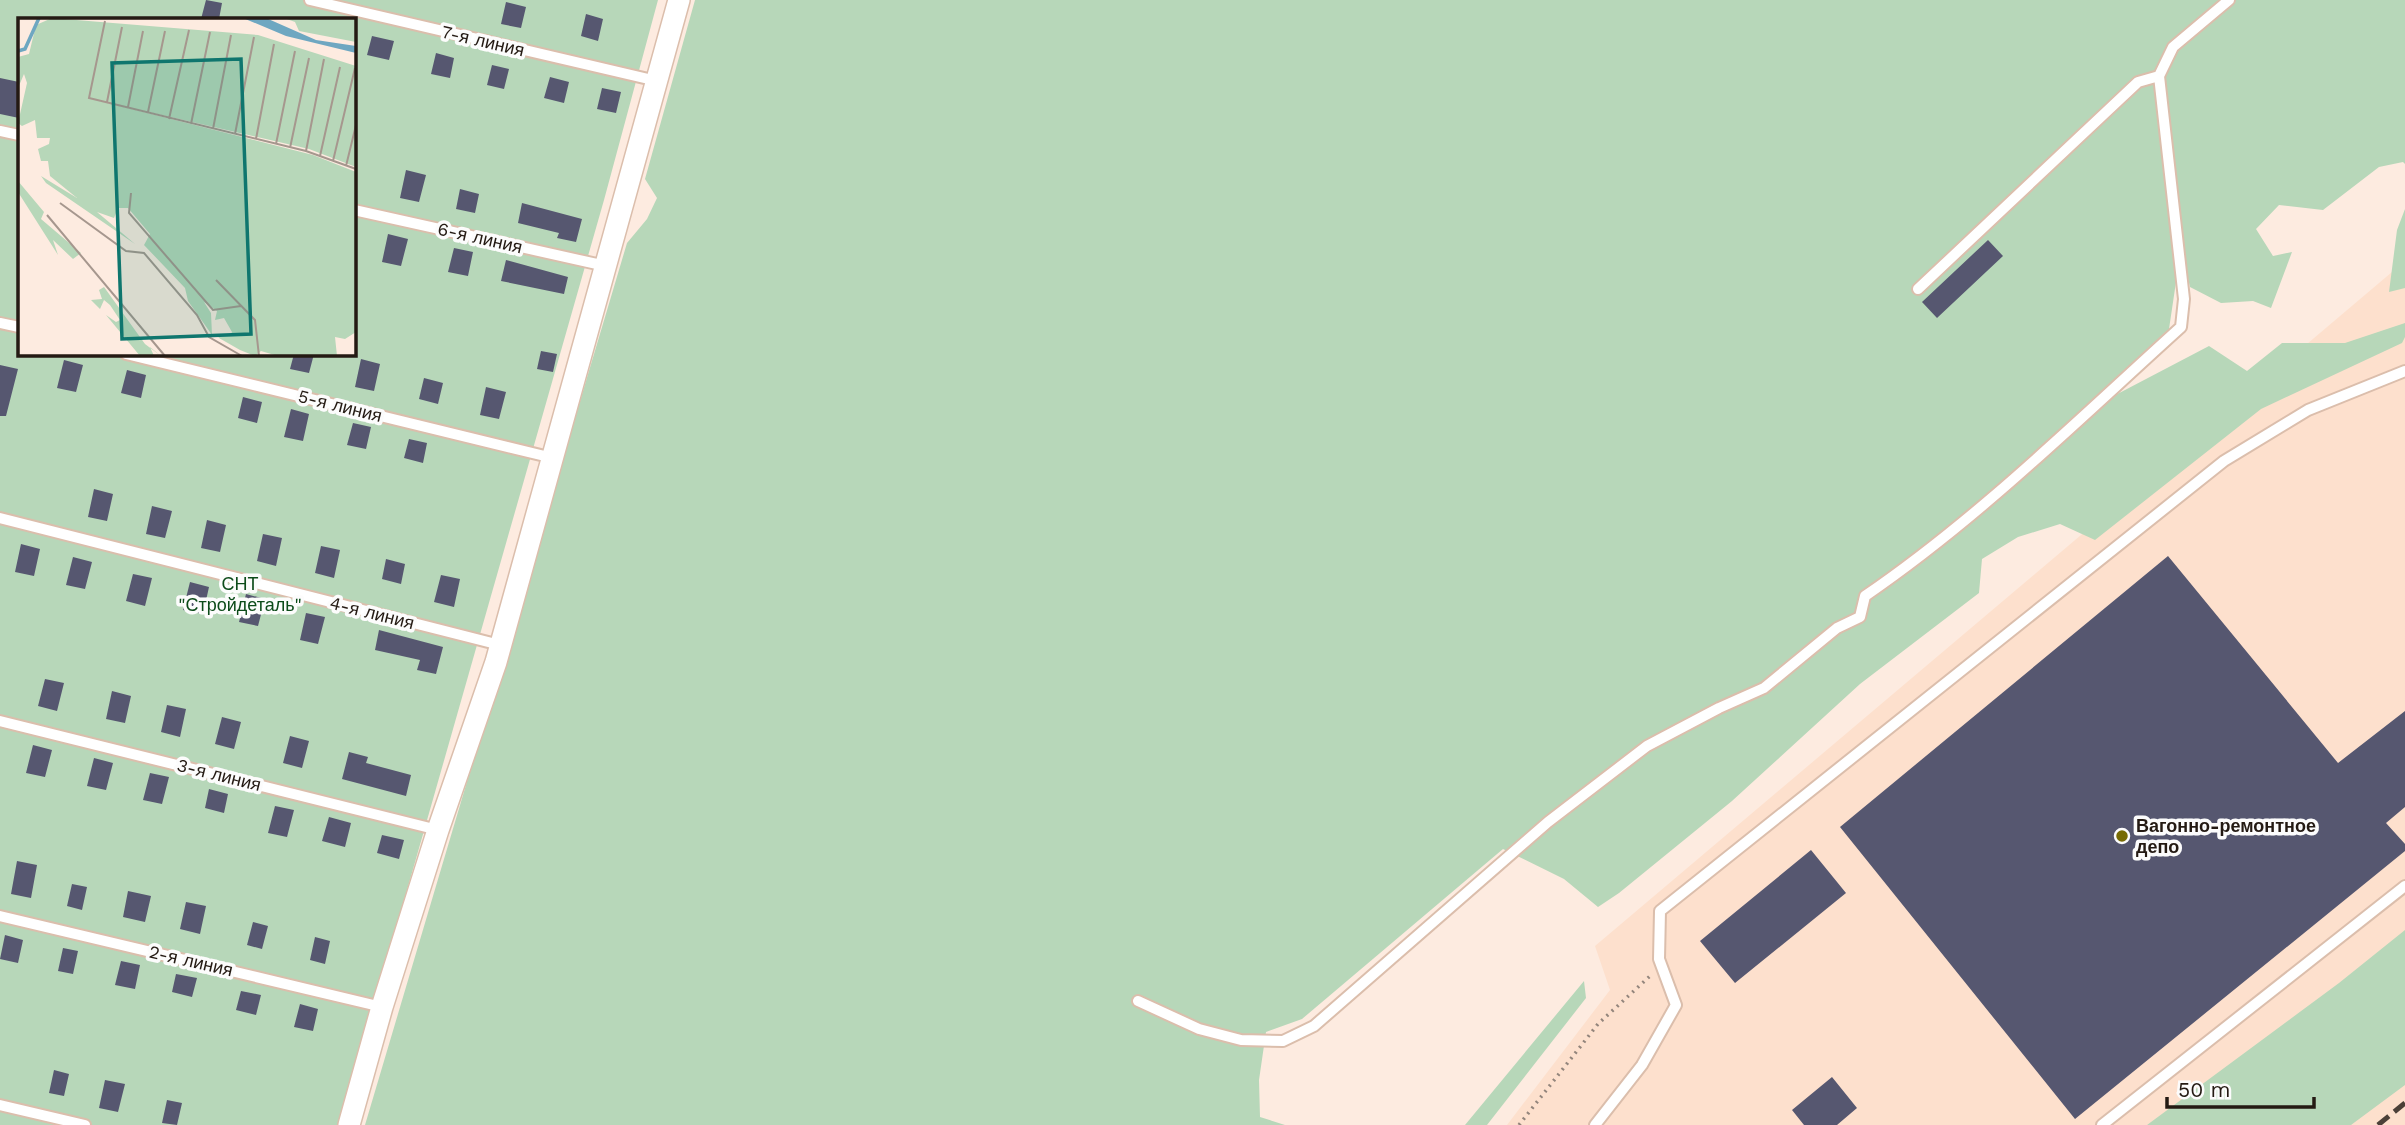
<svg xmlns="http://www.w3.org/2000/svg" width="2405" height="1125" viewBox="0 0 2405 1125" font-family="'Work Sans',sans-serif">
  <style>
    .built { fill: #fde0cd }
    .green { fill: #b7d7b9; fill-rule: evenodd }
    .building { fill: #565770 }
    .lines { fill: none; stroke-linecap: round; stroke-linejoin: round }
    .service-casing { stroke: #dbbeac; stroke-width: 14 }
    .minor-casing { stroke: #dbbeac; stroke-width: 24 }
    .path { stroke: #93857c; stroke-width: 3.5; stroke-dasharray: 2 5; stroke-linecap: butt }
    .service { stroke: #fff; stroke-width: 10 }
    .minor { stroke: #fff; stroke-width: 21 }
    .rail { stroke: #4b4038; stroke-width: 5; stroke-dasharray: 14 7; stroke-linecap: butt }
    .poi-dot { fill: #776b03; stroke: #fcfcfc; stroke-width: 2.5 }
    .labels { text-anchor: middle; stroke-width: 7; stroke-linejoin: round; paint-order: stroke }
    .street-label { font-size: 18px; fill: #241a13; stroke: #fcfcfc }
    .park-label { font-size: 18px; fill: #0c4b19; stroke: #fcfcfc }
    .poi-label { font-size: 18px; font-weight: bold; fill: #241a13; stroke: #fcfcfc; text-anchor: start }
    .inset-river { fill: none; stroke: #6ea7c1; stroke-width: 3.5 }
    .inset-road { fill: none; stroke: #a6978e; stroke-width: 2 }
    .view { fill: #0f766e; fill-opacity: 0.15; stroke: #0f766e; stroke-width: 3.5 }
    .inset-edge { fill: none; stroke: #241a13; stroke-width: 3.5 }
  </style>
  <rect width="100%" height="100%" fill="#fdebe0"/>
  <!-- built -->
  <path class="built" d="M2405,261v864h-898l103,-135 -15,-44z"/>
  <!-- green -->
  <path class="green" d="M0,0h658l-54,200 -264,925h-340zM19,19h335v335h-335z
    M695,0h1710v164l-2,-2 -24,5 -56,43 -44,-5 -23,24 17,27 19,-4 -21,56 -18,-7 -32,2 -31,-16 -7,-30 -7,25 -7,47 -51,47 -49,52 35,-27 105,-55 38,25 35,-28h63l60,-20v14l-3,6 -141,66 -166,131 -35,-16 -42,13 -36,22 -3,34 -119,91 -128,117 -113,92 -21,14 -34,-28 -61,-30 -201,170 -36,13 -7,48 1,37 25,8h-920l262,-882 20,-24 10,-21 -12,-19z
    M2405,209v79l-16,4 8,-62z
    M2405,930v155l-54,40h-204l192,-142z
    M1584,981l2,17 -99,127h-22z"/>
  <!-- building -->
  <path class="building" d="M206,0l16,3 -3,16h-18z
    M506,2l20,5 -5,21 -20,-4z
    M586,14l17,5 -5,22 -17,-5z
    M372,36l22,5 -5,19 -22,-5z
    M436,53l18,5 -4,20 -19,-4z
    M492,65l17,4 -5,20 -17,-4z
    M550,77l19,5 -5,21 -20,-5z
    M0,78l19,4v36l-19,-4z
    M602,88l19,4 -5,21 -19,-4z
    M406,170l20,5 -7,27 -19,-4z
    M460,189l19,5 -4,19 -19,-4z
    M522,203l60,16 -6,23 -19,-4 2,-5 -41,-10z
    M388,234l20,5 -7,27 -19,-4z
    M1988,240l15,16 -66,62 -15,-16z
    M454,248l19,4 -5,24 -20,-4z
    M506,260l62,17 -4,17 -63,-13z
    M541,351l16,3 -4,18 -16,-3z
    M294,354h20l-5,19 -19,-4z
    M361,359l19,5 -6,27 -19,-4z
    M64,360l19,5 -7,27 -19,-4z
    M0,365l18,4 -12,47h-6z
    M127,370l19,5 -5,23 -20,-5z
    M424,378l19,5 -5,21 -19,-5z
    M486,387l20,5 -7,27 -19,-4z
    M243,397l19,5 -5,21 -19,-5z
    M291,409l18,5 -6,27 -19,-4z
    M353,423l18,4 -5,22 -19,-4z
    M409,439l18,4 -4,20 -19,-5z
    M94,489l19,5 -6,27 -19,-4z
    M152,506l20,5 -7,27 -19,-4z
    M207,520l19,5 -6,27 -19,-4z
    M263,534l19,4 -6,28 -19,-5z
    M21,544l19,5 -6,27 -19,-4z
    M321,546l19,4 -6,28 -19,-5z
    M2168,556l170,207 67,-52v96l-19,16 19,21v7l-330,268 -235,-292z
    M73,557l19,5 -7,27 -19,-4z
    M386,559l19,5 -4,20 -19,-5z
    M133,574l19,4 -7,28 -19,-5z
    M441,575l19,4 -6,28 -20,-5z
    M190,582l19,5 -6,27 -20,-4z
    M246,594l19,5 -7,27 -19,-4z
    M306,613l19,4 -7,27 -18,-4z
    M379,630l64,17 -7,27 -19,-4 3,-10 -45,-10z
    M45,679l19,4 -7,28 -19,-5z
    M112,691l19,5 -6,27 -19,-4z
    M167,705l19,4 -6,28 -19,-5z
    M222,717l19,5 -7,27 -19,-5z
    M290,736l19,5 -7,27 -19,-5z
    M33,745l19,5 -7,27 -19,-4z
    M349,752l19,5 -2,6 45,12 -5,21 -64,-17z
    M94,758l19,5 -7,27 -19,-4z
    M150,773l19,4 -7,27 -19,-4z
    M209,789l19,5 -4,19 -19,-5z
    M275,806l19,4 -7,27 -19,-4z
    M329,817l22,6 -6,24 -23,-6z
    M382,835l22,5 -5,19 -22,-6z
    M1811,850l35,43 -111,90 -35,-42z
    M17,861l20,4 -6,33 -20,-4z
    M72,884l15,3 -5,23 -15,-4z
    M128,891l23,5 -6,26 -22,-5z
    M186,902l20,4 -6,28 -20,-5z
    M253,922l15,4 -6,23 -15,-4z
    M5,935l18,5 -5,23 -18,-4z
    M315,937l15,4 -5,23 -15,-4z
    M63,948l15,3 -5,23 -15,-3z
    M121,961l19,4 -5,24 -20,-4z
    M176,974l21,4 -5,19 -20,-5z
    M241,991l20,4 -5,20 -20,-5z
    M300,1004l18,5 -5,22 -19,-4z
    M54,1070l15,4 -5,22 -15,-3z
    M1832,1077l25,31 -20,17h-33l-12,-15z
    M105,1080l20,4 -7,28 -19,-4z
    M167,1100l15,3 -5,22 -15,-2z"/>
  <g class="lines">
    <!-- service casing -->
    <g class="service-casing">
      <path id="service" d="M310,0l347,81
        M0,131l19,4
        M354,210l252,56
        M1918,289l220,-207 21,-6
        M0,323l19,4
        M126,354l427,104
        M0,518l500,127
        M0,721l438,109
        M0,916l382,91
        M1138,1001l61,28 42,11 42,1 31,-15 234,-204 99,-76 72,-38 45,-20 73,-60 23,-11 5,-21c114,-78 214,-177 316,-269l3,-28 -25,-223 14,-29 56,-47
        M0,1105l85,20
        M1595,1125l47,-60 34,-60 -17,-46 1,-48 564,-450 84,-51 97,-39
        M2102,1125l303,-239"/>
    </g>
    <!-- minor casing -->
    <g class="minor-casing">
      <path id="minor" d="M349,1125l33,-118 56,-177 58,-168 183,-662"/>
    </g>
    <!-- path -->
    <path class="path" d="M1519,1125l79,-101 52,-48"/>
    <!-- service -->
    <use href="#service" class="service"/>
    <!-- minor -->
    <use href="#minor" class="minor"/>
    <!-- rail -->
    <path class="rail" d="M2378,1125l27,-22"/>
  </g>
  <!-- markers -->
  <circle class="poi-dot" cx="2122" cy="836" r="7"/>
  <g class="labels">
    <!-- street labels -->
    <g class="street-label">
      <text transform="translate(483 41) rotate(13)" y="6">7-я линия</text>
      <text transform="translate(480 238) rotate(13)" y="6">6-я линия</text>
      <text transform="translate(340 406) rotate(14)" y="6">5-я линия</text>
      <text transform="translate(372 613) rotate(14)" y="6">4-я линия</text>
      <text transform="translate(219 775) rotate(14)" y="6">3-я линия</text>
      <text transform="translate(191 961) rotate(13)" y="6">2-я линия</text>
    </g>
    <!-- park labels -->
    <g class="park-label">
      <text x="240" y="590">СНТ<tspan x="240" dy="21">"Стройдеталь"</tspan></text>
    </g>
    <!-- poi labels -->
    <g class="poi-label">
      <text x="2136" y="832">Вагонно-ремонтное<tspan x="2136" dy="21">депо</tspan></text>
    </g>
  </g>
  <!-- overview -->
  <g transform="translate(18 18)">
    <rect width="338" height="338" fill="#fdebe0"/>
    <path d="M34,0l206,17 98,31v101l-47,-18 -221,-51 225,57 43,17v160l-11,7 -10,-2 2,19h-59l-17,-5 -6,5 -15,-6 -21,-12 -2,-4 13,2 2,-4 -8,-14 -9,2 2,-9 -13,-9 7,11 1,22 -24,-34 -3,-13 -41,-43 6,-11 -22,-26h-10l-4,10 -17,-6 38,32 -89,-61 -5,-7 36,22 -27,-22 -2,-15h-7l-3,-12 11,-5 1,-6h-13l-2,-18 -13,6 -4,-3 9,-40 -3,-9 -6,14v-31l11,-3 7,-29zM266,0h72v24l-57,-11 -4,-9zM0,163l26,31 -3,7 40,34 -8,6 -20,-19 5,15 -40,-63zM86,269l41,57 16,12 -11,-9 4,9h-14l-34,-41 10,7 4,-2 -10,-15 -6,-5 -4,9 -9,-9 11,-1 -3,-9z" fill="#b7d7b9"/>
    <path d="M225,0h23l50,22 40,6v7l-70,-17z" fill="#6ea7c1"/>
    <path class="inset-river" d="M0,33l7,-2 14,-31"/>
    <path class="inset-road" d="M87,3l-16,77 217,53 50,18M89,84l15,-75M110,89l15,-76M130,94l17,-81M151,101l20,-89M173,106l19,-92M195,111l18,-94M217,116l19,-97M238,121l18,-95M258,126l19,-93M272,130l19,-90M288,133l18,-92M302,138l20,-89M315,143l22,-93M328,148l10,-41M113,175l-2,20 84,97 28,-4M42,185l66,48 18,2 53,62 12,22 33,19M29,197l118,141M198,262l39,40 4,36"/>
    <path class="view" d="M223,41l10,275 -129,5 -10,-276z"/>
    <rect width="338" height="338" class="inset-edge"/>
  </g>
  <!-- scale -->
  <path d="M2167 1097v10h147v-10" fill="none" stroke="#241a13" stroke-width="3.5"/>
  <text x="2178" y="1097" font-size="21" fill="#241a13" stroke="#fcfcfc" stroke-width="5" paint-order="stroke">50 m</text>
</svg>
